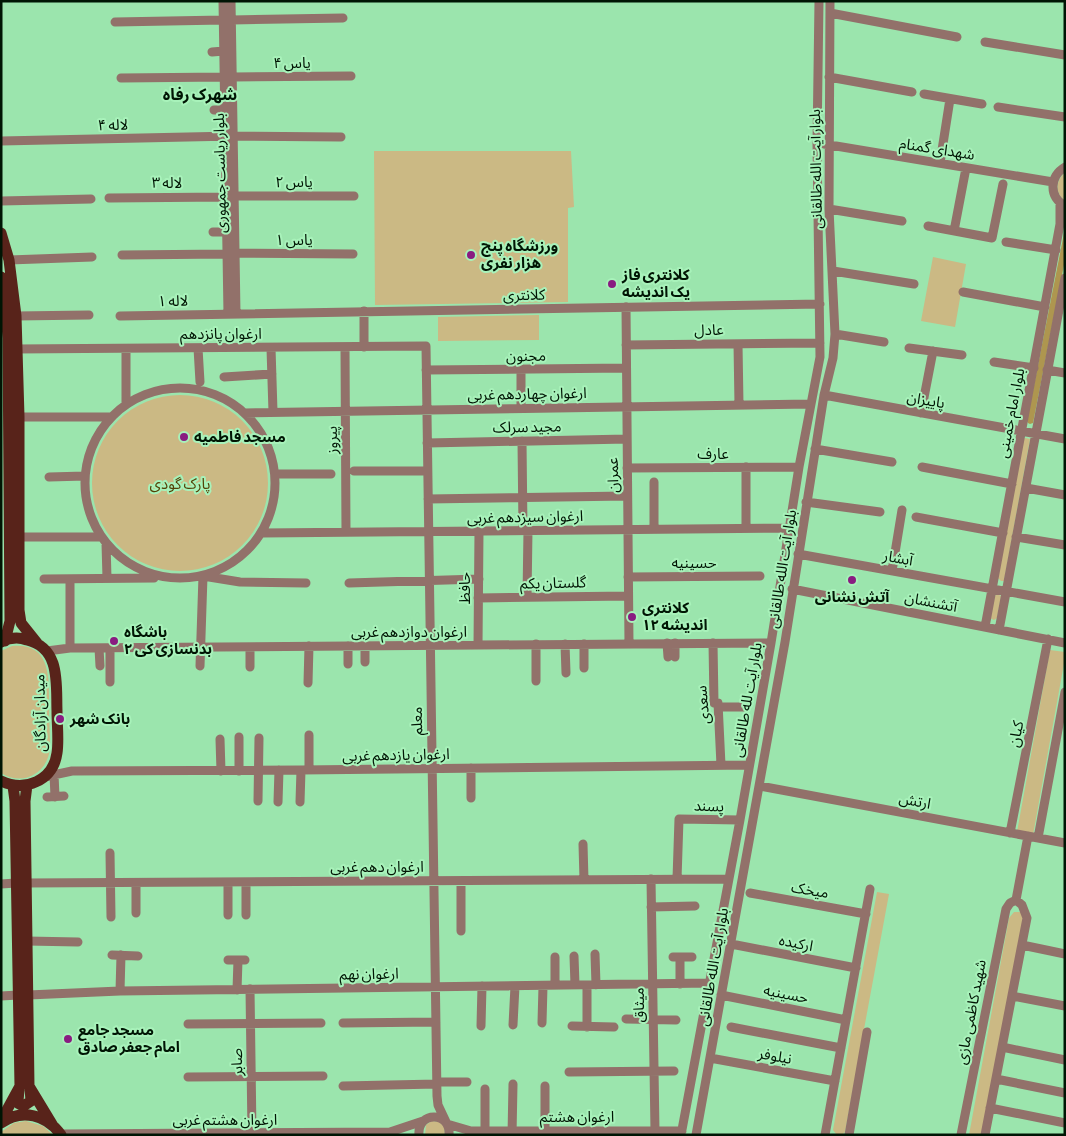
<svg xmlns="http://www.w3.org/2000/svg" width="1066" height="1136" viewBox="0 0 1066 1136" font-family="'Asap Condensed','Noto Sans Arabic',sans-serif">
  <style>
    .green { fill: #cbb984 }
    .forest { fill: #ae964f }
    .lines { fill: none; stroke-linecap: round; stroke-linejoin: round }
    .minor { stroke: #92716a; stroke-width: 9 }
    .major { stroke: #58231a; stroke-width: 11 }
    .poi-dot { fill: #891c81; stroke: #a8f2ba; stroke-width: 2 }
    .labels { text-anchor: middle; stroke-width: 4; stroke-linejoin: round; paint-order: stroke }
    .street-label { font-size: 15px; fill: #001504; stroke: #a8f2ba }
    .poi-label { font-size: 15px; font-weight: bold; fill: #001504; stroke: #a8f2ba; text-anchor: start }
    .park-label { font-size: 15px; fill: #534207; stroke: #a8f2ba }
    .neighbourhood-label { font-size: 16px; font-weight: bold; fill: #001504; stroke: #a8f2ba }
  </style>
  <rect width="100%" height="100%" fill="#9be5ad"/>
  <!-- green -->
  <path class="green" d="M374,151h197l3,56 -6,1v94l-193,3z
    M1065,172v29c-11,-10 -9,-19 0,-29z
    M933,257l33,7 -11,63 -34,-6z
    M539,315v25l-101,1v-24z
    M92 483a88 88 0 1 1 176 0a88 88 0 1 1-176 0Z
    M1025,438l5,1 -26,142h-3l-4,-4 26,-137z
    M997,594l4,2 -4,22 -3,2 -4,-2 5,-22z
    M12,646c39,-4 37,32 37,59 0,14 1,29 1,43 -2,25 -27,39 -49,25v-122z
    M1050,650l15,2v6l-32,177 -16,-3z
    M877,892l12,2 -44,238 -3,3h-5l-4,-5z
    M1014,912h7l3,6 -42,217h-13l40,-217z
    M26,1121l17,5 10,9h-52v-3l13,-9z
    M432,1121l7,1 5,4 1,9h-20l1,-10z"/>
  <!-- forest -->
  <path class="forest" d="M1065,228v32l-32,163 -3,1 -2,-1 -1,-2z"/>
  <g class="lines">
    <!-- minor -->
    <path class="minor" d="M223,1l5,313
      M231,1l5,313
      M830,13l127,24
      M232,20l111,-2
      M115,22l108,-2
      M985,42l80,13
      M212,52l12,-1
      M233,77l118,-1
      M829,77l83,15
      M121,78l103,-1
      M924,94l58,10
      M998,107l67,10
      M214,110h11
      M1,141l233,-5 107,1
      M824,144l229,38
      M940,163l10,-64
      M234,196h120
      M109,198l117,-1
      M1,201l90,-2
      M1065,206c-17,-10 -15,-30 0,-39
      M829,209l73,12
      M928,226l64,12 11,-54
      M954,231l12,-63
      M213,232h13
      M1006,242l50,8
      M235,253l118,1
      M122,255l105,-1
      M9,260l83,-3
      M833,271l81,13
      M963,292l82,15
      M626,307l3,337
      M364,311v36
      M16,316l73,-1
      M120,316l700,-12
      M835,334l49,8
      M738,344l1,61
      M626,345l194,-2
      M345,347l1,185
      M198,348l2,34
      M271,348l2,64
      M909,348l53,7
      M16,349l410,-3 11,750 1,9 8,17
      M126,349v54
      M994,362l40,6
      M521,369v39
      M426,370l200,-2
      M1047,370l18,3
      M224,377l48,-3
      M85 483a95 95 0 1 1 190 0a95 95 0 1 1-190 0Z
      M824,395l241,44
      M245,413l565,-9
      M921,413l12,-62
      M19,417h92
      M522,441l1,89
      M427,443l200,-4
      M815,449l77,13
      M746,467v61
      M922,467l90,17
      M627,468l172,-1
      M354,471h73
      M276,474h55
      M49,477l36,-1
      M1026,488l39,7
      M428,499l199,-3
      M806,502l74,10
      M916,517l87,16
      M654,529v-47
      M262,533l527,-5
      M19,537h83
      M1016,537l49,8
      M106,543l1,35
      M798,554l267,48
      M892,571l10,-61
      M628,577l132,-1
      M44,579l110,-1
      M70,579v69
      M349,583l130,-4
      M792,589l273,54
      M527,597l1,-67
      M478,598l150,-2
      M985,627l75,-403v-21
      M999,630l66,-352
      M667,643l1,14
      M713,643l1,60h4l3,62
      M536,644v37
      M565,644l1,29
      M584,644v24
      M478,645l1,-114
      M99,648l1,18
      M110,648v34
      M47,651l23,-3 701,-5
      M675,657v-14
      M365,662v-16
      M348,664v-18
      M200,666l3,-90 37,6 66,1
      M250,667v-20
      M308,683l1,-37
      M718,707h26
      M220,739l1,32
      M471,768v30
      M309,770v-35
      M239,771v-34
      M54,774l1,23
      M44,777l28,-6 229,-1 448,-5
      M760,786l305,57
      M47,797l17,-1
      M258,801l1,-63
      M278,802l1,-32
      M300,802l1,-32
      M1010,833l38,-194
      M1038,838l27,-146
      M583,844l1,36
      M110,853l1,64
      M651,879l4,252
      M677,879l2,-60 61,1
      M461,881v50
      M228,882v33
      M246,882v33
      M26,883l703,-4
      M1,884l15,-1
      M750,893l116,21
      M1016,900l12,-64
      M651,907l44,-1
      M136,913v-30
      M27,941l51,1
      M731,944l125,24
      M1022,945l43,9
      M595,954l1,31
      M112,955l26,1
      M574,956l1,29
      M555,957v28
      M673,957h19
      M680,957v27
      M228,960h17
      M250,989l2,144
      M237,990l1,-30
      M120,991l1,-36
      M28,995l92,-4 590,-8
      M721,995l125,25
      M1,996l17,-1
      M1012,996l53,10
      M626,1019l50,1
      M343,1023l93,-1
      M542,1023l1,-37
      M188,1024l133,-1
      M513,1025l2,-39
      M481,1026l1,-40
      M572,1026l42,1
      M587,1027v-42
      M731,1027l110,21
      M1002,1047l63,13
      M710,1058l125,23
      M569,1072l105,-1
      M188,1077l135,-1
      M996,1079l69,14
      M437,1082h30
      M343,1086l94,-2
      M485,1089v46
      M990,1108l75,15
      M447,1124l24,7h211
      M61,1134l329,-2 33,-11
      M419,1135c-2,-24 32,-24 30,0
      M512,1135l1,-51
      M545,1135v-49
      M681,1135l59,-315 31,-177 28,-176 21,-110 -3,-214 2,-142
      M696,1135l89,-493 39,-247 9,-37 2,-24 -6,-125 1,-208
      M825,1135l45,-246
      M849,1135l18,-103
      M961,1135l45,-226 4,-6 6,-3 6,5 5,13 -42,217"/>
    <!-- major -->
    <path class="major" d="M1,233l8,27 7,56 3,101v193l2,13 16,20
      M1,277l5,34 2,27 2,283 -5,20
      M1,642c8,-4 18,-5 26,-2 34,8 29,44 30,71 0,14 2,29 0,42 -4,28 -32,39 -56,28
      M27,785l-2,16 4,285 23,38
      M19,1090l-1,11 1,3 6,1 6,-4 -1,-13
      M1,1121l19,-35 -5,-285 -2,-15
      M1,1123c21,-15 46,-8 60,12"/>
  </g>
  <!-- markers -->
  <g class="poi-dot">
    <circle cx="471" cy="255" r="5"/>
    <circle cx="612" cy="284" r="5"/>
    <circle cx="184" cy="437" r="5"/>
    <circle cx="852" cy="580" r="5"/>
    <circle cx="632" cy="617" r="5"/>
    <circle cx="114" cy="641" r="5"/>
    <circle cx="60" cy="719" r="5"/>
    <circle cx="68" cy="1039" r="5"/>
  </g>
  <g class="labels">
    <!-- street labels -->
    <g class="street-label">
      <text x="292" y="68">یاس ۴</text>
      <text transform="translate(113 125) rotate(-1)" y="5">لاله ۴</text>
      <text transform="translate(937 149) rotate(9)" y="5">شهدای گمنام</text>
      <text transform="translate(816 169) rotate(-91)" y="5">بلوار آیت الله طالقانی</text>
      <text transform="translate(220 173) rotate(-91)" y="5">بلوار ریاست جمهوری</text>
      <text x="294" y="187">یاس ۲</text>
      <text x="167" y="188">لاله ۳</text>
      <text x="294" y="245">یاس ۱</text>
      <text transform="translate(524 295) rotate(-1)" y="5">کلانتری</text>
      <text transform="translate(173 301) rotate(-1)" y="5">لاله ۱</text>
      <text transform="translate(709 330) rotate(-1)" y="5">عادل</text>
      <text x="221" y="339">ارغوان پانزدهم</text>
      <text transform="translate(526 356) rotate(-1)" y="5">مجنون</text>
      <text transform="translate(527 394) rotate(-1)" y="5">ارغوان چهاردهم غربی</text>
      <text transform="translate(926 400) rotate(10)" y="5">پاییزان</text>
      <text transform="translate(1011 413) rotate(-79)" y="5">بلوار امام خمینی</text>
      <text transform="translate(527 427) rotate(-1)" y="5">مجید سرلک</text>
      <text transform="translate(332 440) rotate(-91)" y="5">پیروز</text>
      <text x="713" y="459">عارف</text>
      <text transform="translate(613 475) rotate(-91)" y="5">عمران</text>
      <text transform="translate(525 517) rotate(-1)" y="5">ارغوان سیزدهم غربی</text>
      <text transform="translate(898 558) rotate(10)" y="5">آبشار</text>
      <text x="694" y="568">حسینیه</text>
      <text transform="translate(782 569) rotate(-81)" y="5">بلوار آیت الله طالقانی</text>
      <text transform="translate(553 583) rotate(-1)" y="5">گلستان یکم</text>
      <text transform="translate(465 588) rotate(-90)" y="5">حافظ</text>
      <text transform="translate(931 602) rotate(11)" y="5">آتشنشان</text>
      <text x="409" y="637">ارغوان دوازدهم غربی</text>
      <text transform="translate(747 700) rotate(-80)" y="5">بلوار آیت لله طالقانی</text>
      <text transform="translate(703 705) rotate(-96)" y="5">سعدی</text>
      <text transform="translate(40 713) rotate(-91)" y="5">میدان آزادگان</text>
      <text transform="translate(417 721) rotate(-91)" y="5">معلم</text>
      <text transform="translate(1016 734) rotate(-79)" y="5">کیان</text>
      <text transform="translate(396 755) rotate(-1)" y="5">ارغوان یازدهم غربی</text>
      <text transform="translate(915 801) rotate(11)" y="5">ارتش</text>
      <text transform="translate(709 806) rotate(2)" y="5">پسند</text>
      <text x="377" y="872">ارغوان دهم غربی</text>
      <text transform="translate(810 890) rotate(10)" y="5">میخک</text>
      <text transform="translate(796 943) rotate(11)" y="5">ارکیده</text>
      <text transform="translate(713 967) rotate(-80)" y="5">بلوار آیت الله طالقانی</text>
      <text transform="translate(369 974) rotate(-1)" y="5">ارغوان نهم</text>
      <text transform="translate(786 994) rotate(11)" y="5">حسینیه</text>
      <text transform="translate(639 1005) rotate(-91)" y="5">میثاق</text>
      <text transform="translate(971 1012) rotate(-79)" y="5">شهید کاظمی مازی</text>
      <text transform="translate(775 1056) rotate(10)" y="5">نیلوفر</text>
      <text transform="translate(237 1062) rotate(-91)" y="5">صابر</text>
      <text x="577" y="1122">ارغوان هشتم</text>
      <text x="225" y="1125">ارغوان هشتم غربی</text>
    </g>
    <!-- poi labels -->
    <g class="poi-label">
      <text x="481" y="251">ورزشگاه پنج<tspan x="481" dy="17">هزار نفری</tspan></text>
      <text x="622" y="280">کلانتری فاز<tspan x="622" dy="17">یک اندیشه</tspan></text>
      <text x="194" y="442">مسجد فاطمیه</text>
      <text x="852" y="602" text-anchor="middle">آتش نشانی</text>
      <text x="642" y="613">کلانتری<tspan x="642" dy="17">۱۲ اندیشه</tspan></text>
      <text x="124" y="637">باشگاه<tspan x="124" dy="17">بدنسازی کی ۲</tspan></text>
      <text x="70" y="724">بانک شهر</text>
      <text x="78" y="1035">مسجد جامع<tspan x="78" dy="17">امام جعفر صادق</tspan></text>
    </g>
    <!-- park labels -->
    <g class="park-label">
      <text x="180" y="489">پارک گودی</text>
    </g>
    <!-- neighbourhood labels -->
    <g class="neighbourhood-label">
      <text x="200" y="100">شهرک رفاه</text>
    </g>
  </g>
  <!-- border -->
  <rect width="1066" height="1136" fill="none" stroke="#001504" stroke-width="5"/>
</svg>
